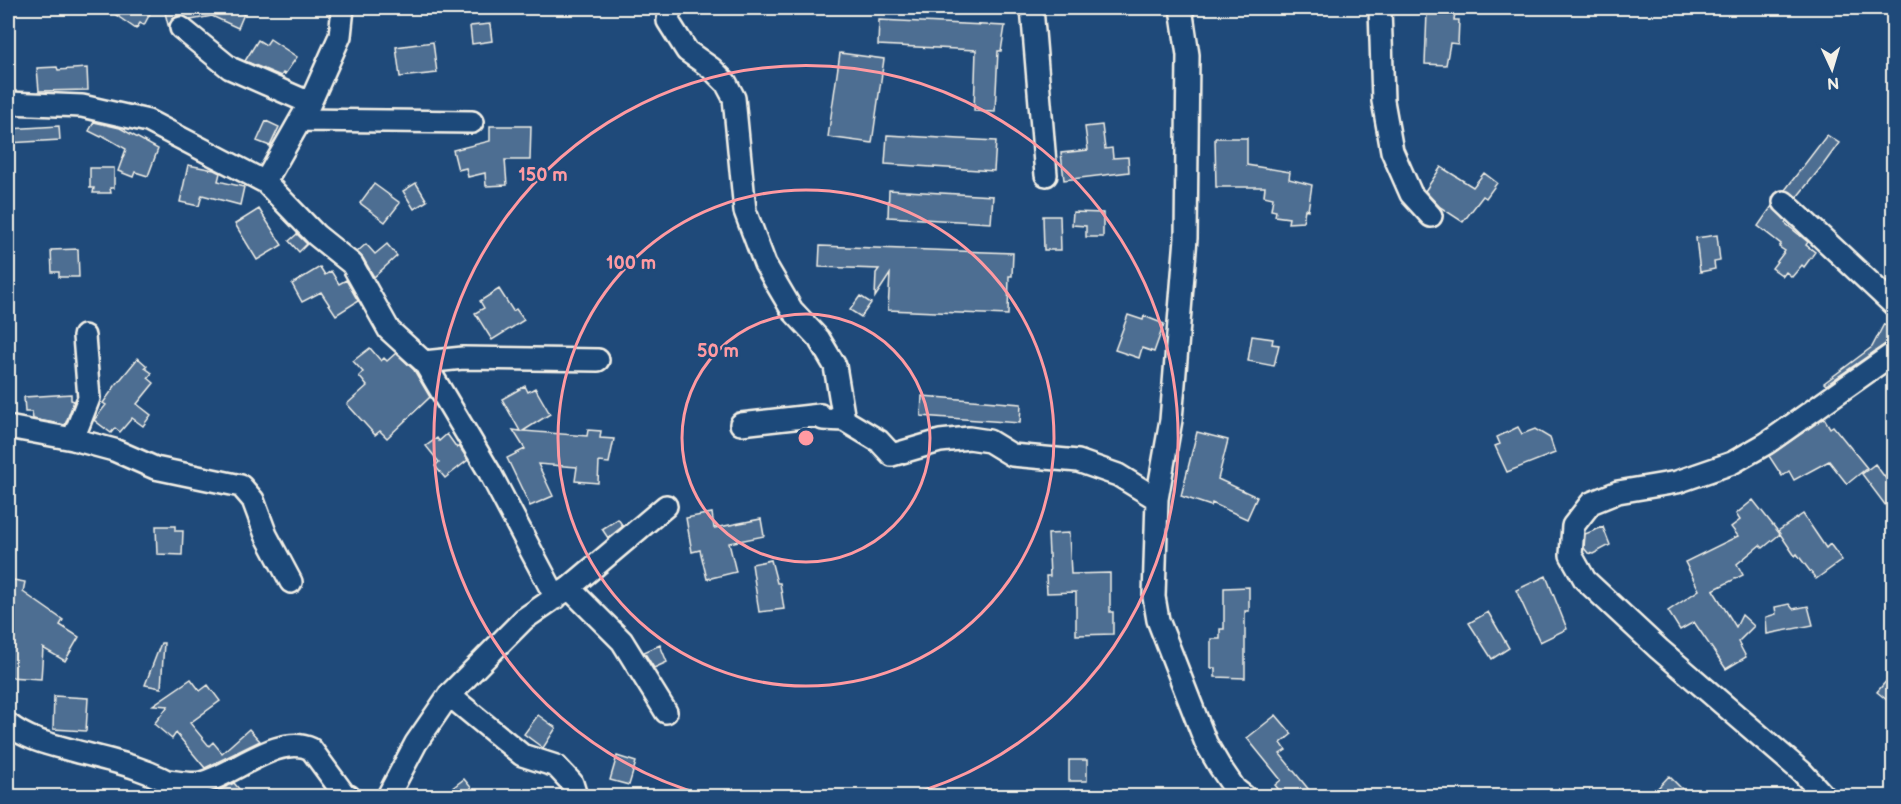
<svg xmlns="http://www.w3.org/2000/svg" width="1901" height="804" viewBox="0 0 1901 804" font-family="'Balsamiq Sans',sans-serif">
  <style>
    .building { fill: #4d6e92; stroke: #f4f1e8; stroke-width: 1.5 }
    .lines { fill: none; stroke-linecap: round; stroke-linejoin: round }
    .minor-casing { stroke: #f4f1e8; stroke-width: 26 }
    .minor { stroke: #1f4a7a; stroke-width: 21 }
    .ring { fill: none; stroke: #ff9aa2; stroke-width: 3 }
    .centre { fill: #ff9aa2; stroke: #1f4a7a; stroke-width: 3 }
    .ring-label { font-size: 18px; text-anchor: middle; font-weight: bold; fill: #ff9aa2; stroke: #1f4a7a; stroke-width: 5; stroke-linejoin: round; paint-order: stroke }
  </style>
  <rect width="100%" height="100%" fill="#1f4a7a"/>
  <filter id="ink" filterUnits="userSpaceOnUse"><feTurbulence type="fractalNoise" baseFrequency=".0167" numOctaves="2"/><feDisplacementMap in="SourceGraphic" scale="12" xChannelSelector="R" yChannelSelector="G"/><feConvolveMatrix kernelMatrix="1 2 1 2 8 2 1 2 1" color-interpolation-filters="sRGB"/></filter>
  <g filter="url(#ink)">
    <!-- building -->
    <path class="building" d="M106,8h47l-9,17 -4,-2 -4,6z
      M164,8h66l14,6 -6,14 -26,-12 -21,4 -7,-4h-7l-9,9z
      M1427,12l28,1 -1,7h5l-1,24 -8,-1 -4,22 -21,-1z
      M879,20l126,6 -4,25h-3l-3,61 -21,-1 2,-61 -98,-5z
      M490,24l2,17 -20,3 -2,-18z
      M270,39l27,18 -12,17 -2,-1 -2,3 -36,-15 13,-21 8,5z
      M433,42l4,31 -37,4 -4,-30z
      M840,53l44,6 -12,84 -44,-6z
      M57,67l1,3 29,-2 1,22 -49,1 -2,-23z
      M266,121l13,6 -9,19 -13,-5z
      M94,122l26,6 38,21 -10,27 -13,-4 -2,5 -15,-6 8,-22 -24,-14 -1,2 -12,-6z
      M1102,125l3,24 7,-1 1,10 15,-1 1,15 -65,8 -3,-27 27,-3 -3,-23z
      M59,126l1,14 -52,3v-14z
      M490,126h41l-1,34h-25l2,25 -21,1 -1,-13 -17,4 -2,-9 -8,2 -5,-20 37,-9z
      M887,135l109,6 -2,30 -109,-7z
      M1827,135l12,8 -16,22 -26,32 -12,-7z
      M1215,138h32v27l43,7 -1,7 23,6 -4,25 -3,-1 -2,13 -15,1 1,-5 -14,-2 1,-5 -5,-1 2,-12 -9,-2 1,-9h-49z
      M188,165l26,5 6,3 -2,8 26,6 -4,18 -38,-10 -3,11 -19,-4z
      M1441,167l32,20 11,-14 13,10 -11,15 -3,-2 -20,26 -23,-15 -15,-16z
      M90,168h24v20h-4l1,5h-18l1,-5h-4z
      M416,183l11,18 -13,8 -11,-18z
      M374,184l26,19 -15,19 -25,-19z
      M889,190l104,6 -2,27 -103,-6z
      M1772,206l14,15 -1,2 23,19 -2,3 9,7 -11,15 -2,-2 -10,12 -6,-5 -3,4 -11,-8 13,-17 -6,-4 2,-3 -23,-18z
      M259,209l23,36 -25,15 -22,-36z
      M1073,212l30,1v24h-17v-11l-14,-1z
      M1043,216h17l1,34h-17z
      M297,234l10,10 -8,8 -10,-11z
      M1717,235l3,26 -6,1 1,7 -15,3 -4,-34z
      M366,244l9,10 12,-10 10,12 -23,21 -11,-19 -6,-6z
      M820,246l193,7 -1,23h-3l-1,39 -120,-5 2,-36 -15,23 1,-24 3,-4 -60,-2z
      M78,249l1,28h-20v-5h-7l-1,-22z
      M320,267l5,8 6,-4 8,13 7,-4 12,21 -22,14 -15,-23 -19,10 -10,-18z
      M499,289l14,22 3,-2 8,11 -32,20 -17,-27 9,-5 -4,-7z
      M860,296l11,7 -10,14 -11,-7z
      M1128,315l15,5 1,-4 20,8 -10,28 -12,-4 -3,10 -24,-8z
      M1884,324l9,5v11l-6,3 -61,42 -2,-2 48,-36z
      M1252,336l21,3 -1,5 7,1 -5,21 -26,-5z
      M370,348l11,13 3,-3 3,3 9,-8 18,17 16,27 -43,41 -7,-7 -5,4 -28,-31 20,-18 -8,-10 4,-4 -10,-11z
      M138,358l9,8 -2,2 7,5 -4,5 6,5 -17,21 14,11 -8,11 -11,-8 -12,14 -5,-4 -4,5 -17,-13 12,-15 -3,-2 12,-17z
      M525,386l3,6 7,-4 15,26 -27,17 64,5 1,-6 13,1 -1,7 14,1 -5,24 -10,-1 -1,21 -23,-2 2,-14 -39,-3 15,32 -23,10 -23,-48 18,-9 -12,-19 7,1 -18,-32z
      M71,394v6l3,1 -9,24 -32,-6 -1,-7h-7l-1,-15z
      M922,396l99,8 -1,19 -99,-7z
      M1824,418l6,10 3,-2 34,42 -20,16 -18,-23 -35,19 -5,-9 -7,5 -13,-20z
      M1518,427l4,7 13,-5 15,9 5,15 -48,19 -12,-26 5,-2 -3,-7z
      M1197,432l31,8 -10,39 39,18 -10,22 -35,-16 -1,3 -30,-10z
      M447,434l10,14 2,-2 9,14 -23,18 -10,-12 4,-4 -13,-16 11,-8 2,3z
      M1875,464l18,24v13l-7,5 -24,-32z
      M1753,500l27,34 -17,14 -3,-3 -23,19 6,11 -30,15 23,37 6,-12 12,11 -16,16 8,15 -20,12 -32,-47 -14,8 -12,-19 31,-21 -14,-28 53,-26 -7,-9 9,-7 -4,-6z
      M712,513l2,15 47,-9 3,17 -35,7 7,29 -29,7 -7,-29 -8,2 -6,-34z
      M1803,514l23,34 4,-4 12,16 -26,19 -19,-25 -2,2 -17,-25z
      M618,519l5,7 -15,12 -6,-9z
      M156,526h19v5h8l-1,24 -25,-1z
      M1603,527l7,18 -17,9 -5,-1 -4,-5 1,-14z
      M1069,533l2,41 39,-1v39h3v22l-37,1v-43l-29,1 -1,-17h4l-2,-42z
      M771,560l6,23h3l4,26 -25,3 -7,-48z
      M1546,576l21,53 -27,13 -24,-52z
      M8,579l17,3 -2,10 40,28 -3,5 19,12 -14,24 -22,-13 -2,31 -33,-2 1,-51h-1z
      M1249,587v24h-4v67l-30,-1v-9h-4v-29h9v-10h4v-41z
      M1789,604l4,5 15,-3 5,19 -46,9 -1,-17 10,-3 -1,-7z
      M1488,612l21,36 -17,11 -23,-36z
      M161,643h3l-3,45 -16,-3z
      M660,645l7,17 -13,6 -10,-16z
      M1893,673v32l-16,-13z
      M191,679l9,12 8,-6 12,16 -30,22 19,23 4,-4 9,11 27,-24 11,12 -55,27 -29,-35 -4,6 -18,-15 14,-18 -15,-1z
      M54,696l34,2 -2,33 -33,-2z
      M538,715l18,13 -13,20 -19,-14z
      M1276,715l16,19 -11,9 5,7 -6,4 34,42h-30l-9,-11 6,-5 -34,-42z
      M617,756l19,6 -7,23 -19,-5z
      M1069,760h18v21h-18z
      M1669,776l20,20h-24l-8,-7z
      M464,779l14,17h-36z
      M234,783l11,13h-47l20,-5z"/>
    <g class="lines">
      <!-- minor casing -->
      <g class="minor-casing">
        <path id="minor" d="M670,8l-2,13 19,30 24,17 15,15 8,15 11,113 20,53 27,46 27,29 16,27 9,54
          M1032,8l14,167
          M1181,8l7,47 -2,183 -15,182 -14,79 -3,98 4,23 48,123 14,24 15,22 9,7
          M1380,8l3,93 9,50 19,43 20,22
          M181,28l49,40 80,35
          M8,103l74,3 66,15 117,61 51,53 36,29 37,66 35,32 66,111 66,125
          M301,120l171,2
          M265,182l45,-79 30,-67 3,-28
          M1784,202l110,103
          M424,362l39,-4 135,2
          M741,424l79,-9 3,4 21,1 35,21 13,14 48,-14 29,-3 20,3 23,14 66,6 40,14 39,24
          M8,427l65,12 41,11 41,18 86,18 12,14 13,35 25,47
          M73,439l16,-41 -5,-62
          M569,588l53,53 44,71
          M449,695l73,60 34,11 16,17 4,13
          M8,724c18,15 40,20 63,26 37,10 75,17 108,38
          M168,781c10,1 24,4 33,2 31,-7 78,-50 110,-34l33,45 5,2
          M388,796l28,-53 33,-48 75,-76 45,-31 97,-82
          M1824,796l-22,-24 -143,-123 -74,-69 -14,-25 2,-29 18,-23 27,-11 59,-10 55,-19 35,-20 127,-90"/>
      </g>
      <!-- minor -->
      <use href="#minor" class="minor"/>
    </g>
  </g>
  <!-- distance rings -->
  <g class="ring">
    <circle cx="806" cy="438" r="124"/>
    <circle cx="806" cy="438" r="248"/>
    <path d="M707 796A372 372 0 1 1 905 796"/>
  </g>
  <circle cx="806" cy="438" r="9" class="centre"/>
  <g class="ring-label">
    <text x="543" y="181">150 m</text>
    <text x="631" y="269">100 m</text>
    <text x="718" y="357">50 m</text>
  </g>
  <!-- margin -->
  <rect width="1901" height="804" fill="none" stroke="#1f4a7a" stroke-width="30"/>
  <rect x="15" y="15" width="1871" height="774" fill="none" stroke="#f4f1e8" stroke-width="2" filter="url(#ink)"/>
  <!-- north arrow -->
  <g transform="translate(1832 69) rotate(176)" stroke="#1f4a7a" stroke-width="4.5" paint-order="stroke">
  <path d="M0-4.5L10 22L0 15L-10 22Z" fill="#f4f1e8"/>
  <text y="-9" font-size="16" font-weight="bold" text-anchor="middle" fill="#f4f1e8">N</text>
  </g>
</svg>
